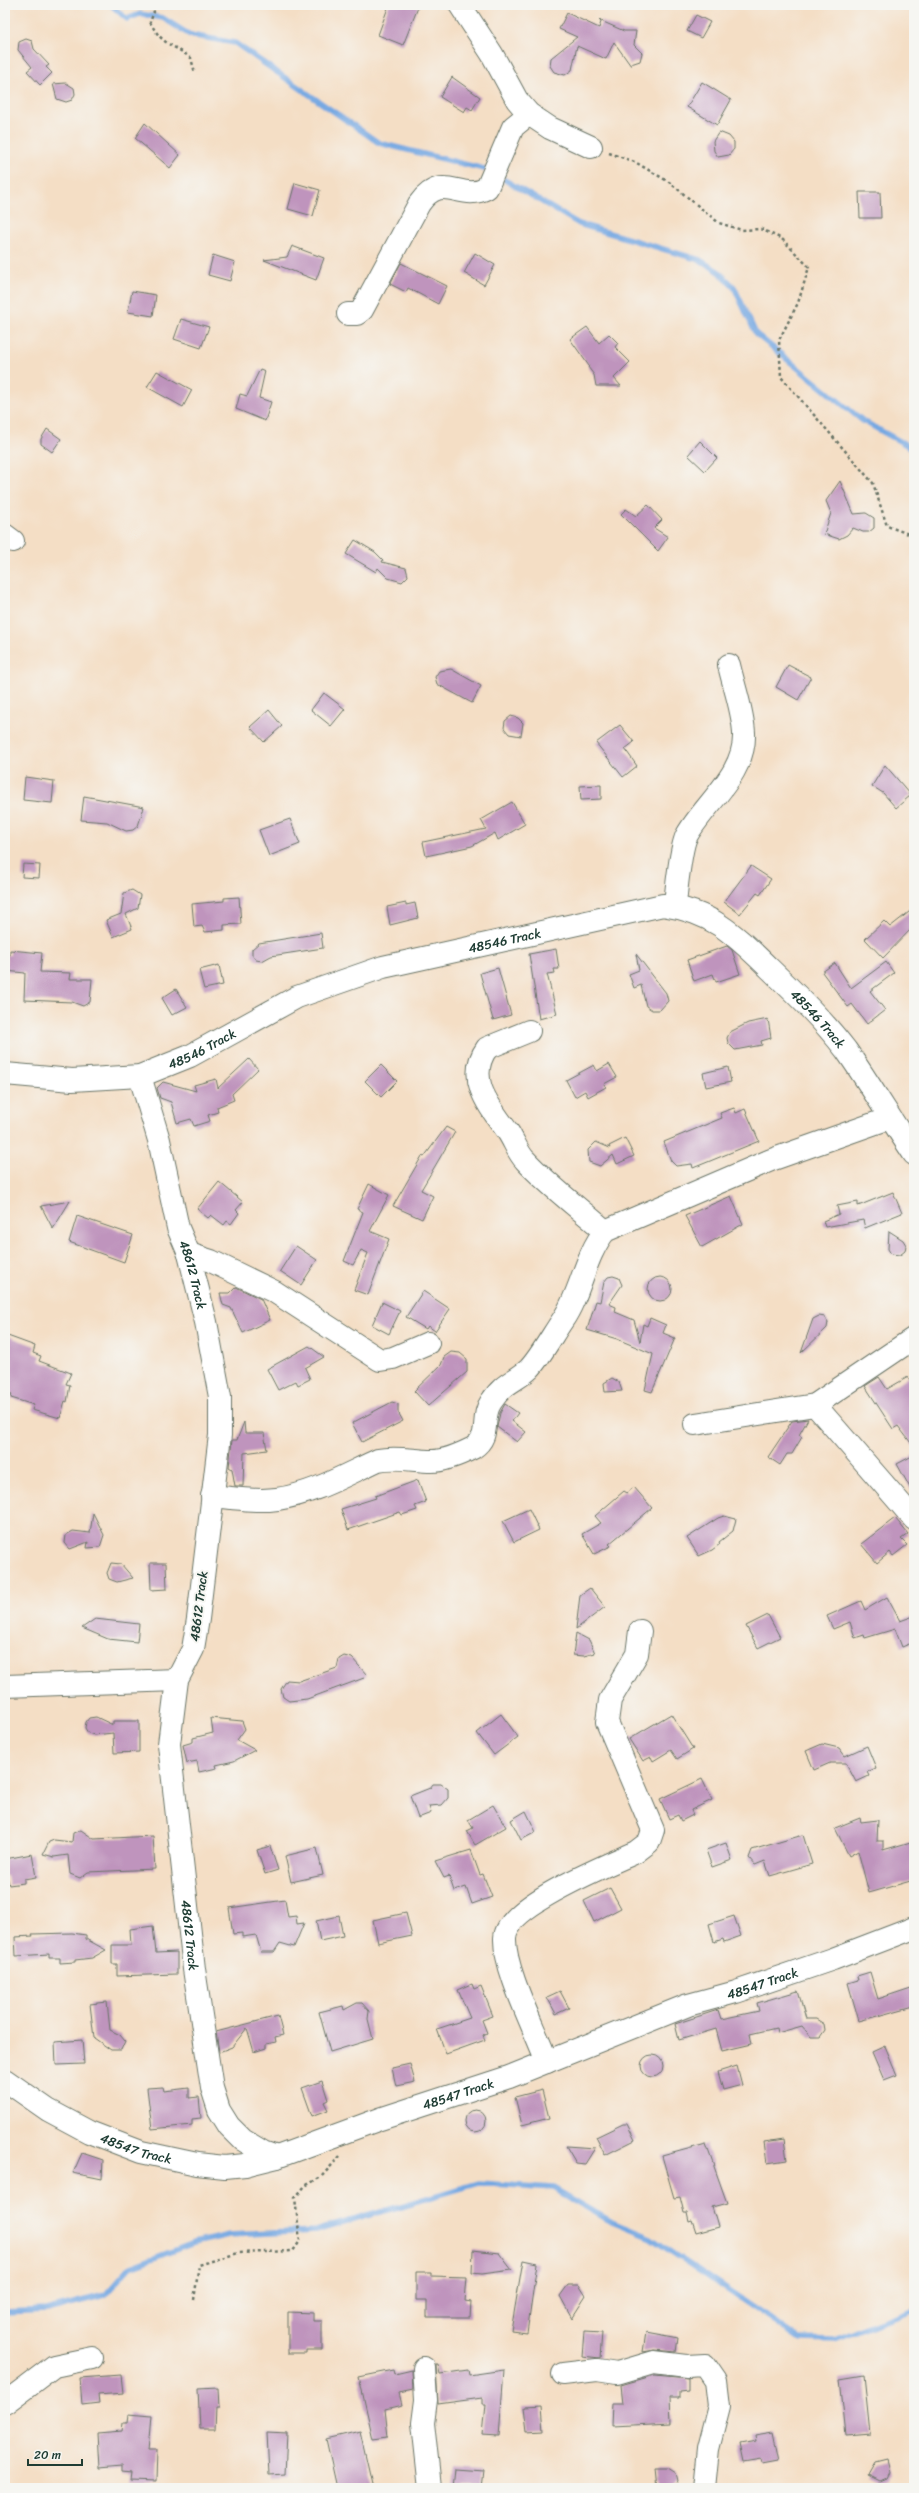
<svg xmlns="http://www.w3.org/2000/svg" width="919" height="2493" viewBox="0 0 919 2493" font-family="Sriracha,sans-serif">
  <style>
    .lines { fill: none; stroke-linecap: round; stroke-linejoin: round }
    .stream { stroke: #76a8e2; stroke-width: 5.5 }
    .building { fill: #bf94bd }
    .minor-casing { stroke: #6a7567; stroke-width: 24 }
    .path { stroke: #6a7567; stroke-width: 2.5; stroke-dasharray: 3 3; stroke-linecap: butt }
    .minor { stroke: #fff; stroke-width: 22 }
    .labels { text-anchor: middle; stroke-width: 4; stroke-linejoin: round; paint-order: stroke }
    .street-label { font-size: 13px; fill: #1f3d34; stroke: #f6f6f2 }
  </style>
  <rect width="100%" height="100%" fill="#f6f6f2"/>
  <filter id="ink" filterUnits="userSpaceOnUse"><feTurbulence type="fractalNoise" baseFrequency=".025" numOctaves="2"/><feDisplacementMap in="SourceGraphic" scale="8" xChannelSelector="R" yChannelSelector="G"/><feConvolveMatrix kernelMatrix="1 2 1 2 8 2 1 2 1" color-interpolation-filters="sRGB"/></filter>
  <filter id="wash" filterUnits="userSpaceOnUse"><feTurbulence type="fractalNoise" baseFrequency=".012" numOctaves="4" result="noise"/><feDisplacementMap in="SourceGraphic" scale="16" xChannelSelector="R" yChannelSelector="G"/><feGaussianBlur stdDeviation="0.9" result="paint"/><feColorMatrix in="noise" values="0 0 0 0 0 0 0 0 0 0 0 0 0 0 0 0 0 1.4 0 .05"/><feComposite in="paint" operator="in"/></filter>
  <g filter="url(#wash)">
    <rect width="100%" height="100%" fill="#f4dec5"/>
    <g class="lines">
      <!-- stream -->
      <path class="stream" d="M111,5l16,14 13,-5 23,4 27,17 45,8 144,100 105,26
        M505,180l74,44 121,36 18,11 16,16 22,47 107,87 51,28
        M5,2312l41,-2 59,-15 25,-28 64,-24 35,-8 87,-4 163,-48 74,5 59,34 39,16 149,101 34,1 80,-30"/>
    </g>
    <g id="blocks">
      <!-- building -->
      <path class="building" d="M389,5h30l-16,40 -25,-10z
        M567,13l32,15 2,-6 -2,-2 25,11h12l-2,14 8,8 -2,8 -9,3v2l-17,-24 -8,17 -29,-13 -5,24 -7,5 -11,-3 -4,-6 1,-8 26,-21 -18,-8z
        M696,15l14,7 -9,16 -14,-7z
        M26,39l6,2 2,8 15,16 -3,2 6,6 -12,12 -13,-14 5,-4 -14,-17 1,-8z
        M452,77l28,20 -8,13 -5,-3 -3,5 -24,-15z
        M702,82l29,18 -14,25 -30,-18z
        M66,83l8,5 1,6 -3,6 -6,2 -9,-3 -4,-15z
        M145,123l35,32 -10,13 -35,-30z
        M719,132l10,4 5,6v7l-5,6 -11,2 -4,-6 -1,-10z
        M295,183l25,7 -7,26 -25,-7z
        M859,192h21l1,26h-21z
        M292,246l32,12 -8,22 -52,-20 23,-3z
        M475,253l20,12 -11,20 -20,-12z
        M213,255l22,7 -5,19 -22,-6z
        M401,263l46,23 -9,18 -30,-16 -2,4 -16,-8z
        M132,291l24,4 -3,21 -25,-4z
        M181,319l28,8 -8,21 -27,-9z
        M587,327l12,16 10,-9 9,9 -3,4 15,15 -16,16 7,8h-25l-2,-11 -6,-8 1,-1 -19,-27z
        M260,369l5,2 -6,27 12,4 -6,19 -29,-12 4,-15 7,2z
        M157,371l35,19 -9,17 -36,-20z
        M47,429l14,10 -9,13 -11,-8v-5z
        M700,441l17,17 -12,13 -17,-16z
        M840,481l14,33 12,-1 8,5v10l-5,4h-6l-10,-4 -6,7 -8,4 -15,-5 7,-21 -5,-12z
        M648,505l14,15 -8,8 14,9 -10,14 -37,-37 5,-5 10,7z
        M355,540l20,12 8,8 -1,2 24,6 2,8 -6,6 -14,-4 -10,-10 -2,4 -30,-18z
        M788,665l23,12 -13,23 -22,-13z
        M451,669l30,17 -9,17 -35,-19 -2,-7 4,-6z
        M324,693l21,16 -14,17 -20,-16z
        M269,710l13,16 -18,16 -14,-15z
        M511,716l7,2 5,5 -2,13 -12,-2 -5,-6 1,-7z
        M620,725l14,17 -9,7 12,17 -14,11 -27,-34z
        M885,765l26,30 -15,13 -13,-15 -11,-7z
        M25,777l29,4 -2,22 -29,-3z
        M601,785v14l-20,1 -1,-14z
        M84,796l60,11 -6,19 -5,4 -7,1 -19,-9 -26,-2z
        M512,802l13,22 -27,16 -3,-7 -23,13 -46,10 -3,-14 63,-13 -5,-9z
        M290,819l10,25 -31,12 -10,-26z
        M23,864l17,1 -1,13 -17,-1z
        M751,866l20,13 -11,16 -3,-2 -17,21 -16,-12z
        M132,890l8,5 -2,13 -12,6 6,15 -19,8 -7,-17 15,-6 3,-21z
        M239,897l2,27 -17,1v5l-19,2 -3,-6 -8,1 -2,-23 32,-3v-3z
        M406,903v2l9,-2 3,15 -28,7 -3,-18z
        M914,908v18l-31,32 -18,-19 19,-18 6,6z
        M321,933l2,15 -52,8 -9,5 -6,-1 -4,-5v-6l7,-6z
        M727,946l5,4 8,24 -24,8 -3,-8 -19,7 -7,-21z
        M556,949l3,20h-5l1,4 -8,1 10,40 -18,5 -10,-65z
        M10,950l32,3 -2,19 31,1 -1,6h22l-2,23 -7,4 -11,-4 -48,-2 1,-27 -19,-2 1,-16h3z
        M636,954l30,39 2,8 -8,9h-8l-6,-4 -5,-21 -7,3 -5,-14 10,-4z
        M886,962l8,11 -24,18 15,19 -18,14 -15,-20 -4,3 -26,-35 13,-9 16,25z
        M219,965l4,20 -19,4 -5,-19z
        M498,968l13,47 -18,5 -13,-47z
        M176,989l11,18 -15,8 -10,-17z
        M768,1019l3,19 -10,3 1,4 -27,5 -7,-7 -1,-5 3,-6 18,-9z
        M249,1059l9,10 -26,25 2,6 -17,7 1,5 -10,3 2,6 -16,5 -3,-7 -14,4 -6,-21 -11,-4 -3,-10 6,-6 33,9 -2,-6 22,-6 2,9z
        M609,1064l8,13 -13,7 2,3 -18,10 -3,-6 -10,6 -9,-17 28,-15 3,6z
        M381,1065l16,16 -16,16 -16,-16z
        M728,1067l3,15 -25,5 -3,-14z
        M734,1108l2,5 9,-4 14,32 -66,27 -1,-4 -16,2 -5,-5 -7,-19 58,-24 -2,-5z
        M446,1127l9,5 -34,58 12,6 -11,23 -29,-13 29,-50 2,1z
        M625,1138l9,18 -17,8 -4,-9 -13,11 -11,-4 -1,-12 8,-8 14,6 -1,-2z
        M219,1182l24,20 -7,8 3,3 -8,11 -4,-3 -3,4 -13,-10 -3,3 -11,-9z
        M369,1184l20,11 -19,36 19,8 -21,56 -14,-5 14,-37 -7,-3 -8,15 -9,-4 19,-49 -6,-3z
        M893,1192l9,21 -37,15 -2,-8 -38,7 -2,-6 16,-7 -2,-8 21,-4v4z
        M731,1196l12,28 -41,23 -17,-31z
        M70,1201l-17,28 -12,-23z
        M77,1216l56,19 -9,27 -55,-20z
        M889,1231l14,9 3,5 -1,6 -5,4 -9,-1 -3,-5z
        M296,1246l21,14 -16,25 -21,-14z
        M613,1276l6,2 3,7 -13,19 7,3 -1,5 19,8 6,22 3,-18 4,2 3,-8 16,7 -3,8 12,5 -23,54 -7,-2 8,-36 -36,-15 -30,-9 9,-29 4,1 4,-20 4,-5z
        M648 1289a12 12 0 1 1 24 0a12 12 0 1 1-24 0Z
        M236,1287l25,12 9,21 -27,13 -12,-25 -8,-3 -3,-12h10z
        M423,1291l27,18 -15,22 -7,-5 -2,3 -20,-12z
        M382,1302l18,9 -11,23 -17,-9z
        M819,1316l6,1 3,5 -1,6 -26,25 12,-34z
        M5,1335l30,11 -2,7 8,3 -2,5 32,12 -5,11 4,1 -3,17 -2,-1 -5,17 -28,-8 2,-5 -23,-7 1,-4 -7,-2z
        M309,1346l15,11 -19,11 5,11 -12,6 -2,-4 -18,9 -11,-21z
        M451,1352l9,1 7,6v13l-39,34 -14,-15 27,-26 3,-8z
        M879,1377l8,12 21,-12 6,9v61l-16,-21 -5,3 -28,-43z
        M612,1378l7,4 3,9 -17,1 -1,-9z
        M392,1402l6,2v8l5,9 -41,21 -10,-19z
        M505,1404l13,9 -6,8 14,11 -9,10 -20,-15 3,-14z
        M808,1419l-9,16 3,2 -10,17h-5l-7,11 -12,-8 24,-36z
        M244,1422l1,11h19l3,17 -23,3 -1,33h-8l-3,-17 -3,-2 3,-27h5z
        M914,1455v40l-17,-31z
        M418,1480l8,22 -11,4 2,4 -15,5 -2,-3 -52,18 -7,-21 35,-11 -1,-2z
        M634,1487l18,21 -43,36 2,2 -17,8 -12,-20 19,-11 -6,-7 29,-25 3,2z
        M529,1509l10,21 -25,12 -11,-21z
        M93,1513l11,22 -4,12 -13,1 1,-6 -18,7 -5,-6 1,-8 7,-4 17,2z
        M724,1516l12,3 -3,12 -14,11 1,2 -8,6 -13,6 -12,-18 31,-20z
        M895,1518l13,16 -7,5 6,6 -14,11 -3,-4 -13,11 -16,-19z
        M111,1563l10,1 12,14 -16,4 -8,-3 -2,-6z
        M150,1563h16l1,26 -16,1z
        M590,1588l15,19 -29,22 4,-34z
        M887,1597l13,24 14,-5v26l-12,5 -7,-18 -30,9 -1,-3 -9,3 -5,-16 -17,7 -6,-13 34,-15 4,9z
        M768,1615l12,22 -22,11 -12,-22z
        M95,1619l44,5 -2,18 -29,-3 -26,-11z
        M576,1633l13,7 6,13 -11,3 -11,-1z
        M344,1656l8,2 15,17 -3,3 -57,21 -18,2 -6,-4 -2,-8 6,-9 12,1 38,-13 2,-9z
        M501,1714l17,23 -24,18 -17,-22z
        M671,1714l22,35 -16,10 -6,-9 -18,11 -2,-4 -8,4 -14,-22z
        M96,1717l17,8v-4h26v31l-25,1 -1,-20 -19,2 -6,-2 -3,-5 1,-6 3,-4z
        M211,1718l31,3 3,8 -8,11 18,10 -21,11 -18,4 1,3 -18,4 -2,-11 -10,2 -4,-18 10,-3v-4l20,-5z
        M822,1744l17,4 6,8 22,-10 9,22 -9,4 2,4 -13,6 -10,-19h-16l-16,7 -8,-19z
        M702,1779l10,21 -21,10 2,5 -12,6 -3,-6 -9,4 -9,-20z
        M433,1784h8l7,5v9l-6,7 -13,1 2,7 -13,5 -8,-22 20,-8z
        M493,1805l13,22 -31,18 -8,-14 6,-3 -5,-8z
        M526,1811l10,21 -15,8 -10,-20z
        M860,1818l1,4 17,-2 -1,21h6v9l31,-9v39l-45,13 -11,-42 -9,5 -14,-28z
        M81,1830l13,9 59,-3 2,33 -67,3 -8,6 -10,-4 -2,-19 -14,2 -11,-3 6,-12 5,-2 18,2 1,-9z
        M803,1835l9,29 -42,12 -5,-15 -10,4 -6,-7 3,-8z
        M726,1843l6,17 -20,7 -6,-17z
        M270,1846l8,24 -13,4 -8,-24z
        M317,1848l6,27 -32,7 -6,-26z
        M471,1850l9,25 3,-1 9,23 -20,7 -6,-17 -12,4 -5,-15 -5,2 -9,-17z
        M32,1854l4,23 -12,2v4l-15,2 -2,-9h-2v-17z
        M610,1888l11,20 -27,14 -10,-21z
        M285,1900l3,17 8,-1 1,8 7,-1 -10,24 -14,-4 -6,9h-13l-5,-17 -14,2v-4l-9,1 -4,-26z
        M406,1913l6,23 -34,7 -5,-23z
        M339,1916l4,20 -23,5 -4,-20z
        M734,1916l7,20 -17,6 -1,-3 -9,3 -5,-18z
        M153,1926l3,27 21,-1v22l-60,2v-12h-5v-19h19l-1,-16z
        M72,1933l14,2v4l20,11 -14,8 -17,2v2l-15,1v-5h-11v-4l-33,2 -1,-19 18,-1 -1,-2z
        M870,1972l8,27 36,-12v19l-55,15 -11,-38 10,-3 -1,-4z
        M472,1984l2,5 7,-3 12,30 -11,4 5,13 -4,2 2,5 -39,14 -9,-25 33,-11 -12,-28z
        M560,1991l9,17 -13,6 -9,-17z
        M798,1991l8,28h10l8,5 1,6 -5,7h-9l-9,-11 -25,7 -1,-5 -26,6 2,10 -30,7 -6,-22 -37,11 -4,-16 43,-14 3,9 38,-8 -2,-8z
        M107,2002l3,28 10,5 5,6 -4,9h-10l-17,-12 -4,-34z
        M357,2003h5l7,8 -1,8 5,20 -43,13 -11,-40 24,-6 1,4z
        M278,2016l5,19 -8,2 1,5 -10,2v4l-12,4 -7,-24 -15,19 -13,5 -3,-20z
        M82,2040l2,24 -28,1 -1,-23z
        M885,2046l12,29 -13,5 -12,-28z
        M641 2066a11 11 0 1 1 22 0a11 11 0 1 1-22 0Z
        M410,2064l5,18 -19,4 -4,-18z
        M737,2066l5,19 -19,5 -5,-18z
        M322,2081l6,19 -4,2 4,8 -16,6 -10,-28z
        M163,2087l1,4 25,-3v10l10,-1 2,21 -9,1v6l-40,4 -5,-41z
        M542,2090l7,28 -27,7 -7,-28z
        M464 2121a11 11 0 1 1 22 0a11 11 0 1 1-22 0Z
        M623,2124h4l8,16 -30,15 -9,-18z
        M784,2139l3,21 -20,3 -3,-21z
        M706,2144l21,59 -15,4 6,20 -22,6 -4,-12 -3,1 -2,-9h-3l-4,-16 -6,1 -12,-42z
        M566,2146l29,2 -10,16 -9,-1z
        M82,2153l21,7 -1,19 -29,-6z
        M473,2250l26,3 13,17 -30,4 -10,-1z
        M523,2260l14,3 -10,70 -16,-2z
        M416,2272h15v4l36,1 -2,24 6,1 -1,15h-43v-17h-11z
        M568,2285h11l7,11 -14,22 -12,-22z
        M288,2312l25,1v8h9v29h-16v3h-18z
        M584,2332l18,1 -2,25 -18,-2z
        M646,2332l32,6 -2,14 -21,-2 -12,2z
        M436,2365h2l2,9 28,-4 1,5 35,-5 -5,66 -17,-1 3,-31h-3v-6l-44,6z
        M394,2370l1,4 17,-4 1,20 -14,3 3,12 -17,4 3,28 -15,2 -14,-62z
        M121,2375l2,18 -25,2 1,8 -17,2 -2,-27z
        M655,2375l33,3v13l-9,1v6h-9l1,25 -59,3 1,-23h10l-2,-18z
        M864,2375l6,58 -24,2 -6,-56z
        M218,2388l1,20h-3l-1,21h-15l-2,-40z
        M542,2406l2,24 -17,1 -3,-24z
        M128,2414l23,2 -3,34h9l-1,31 -26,-1 1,-7 -9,-1v-6l-23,2 -2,-35 25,-2 1,-8h4z
        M360,2431l13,57h-36l-11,-49z
        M267,2432l20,1 -2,41 -16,1z
        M773,2432l6,29 -16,3 -1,-4 -18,3 -4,-19 16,-3 -1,-6z
        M887,2460l3,12 -3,6 -7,3 -12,-6 7,-12z
        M655,2468h13l8,5 2,8 -6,7h-15z
        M455,2469l28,2 -2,17h-28z"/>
    </g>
  </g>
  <g filter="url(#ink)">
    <use href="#blocks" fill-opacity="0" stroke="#6a7567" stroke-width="1"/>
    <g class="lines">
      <!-- minor casing -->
      <g class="minor-casing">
        <g id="minor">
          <path d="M460,5l32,49 25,46 12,14 21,14 41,19"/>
          <path d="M348,314h9l5,-4 57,-106c24,-34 41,-1 68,-16l26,-61 16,-13"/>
          <path d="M5,535l8,6"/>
          <path d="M675,906c1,-14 6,-61 12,-71 18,-32 59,-61 57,-102 -1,-22 -10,-46 -15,-68"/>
          <path d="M529,1031l-42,17c-22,31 3,59 21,84 6,9 10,21 17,28 24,26 54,48 80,71"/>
          <path id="s1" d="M5,1074l67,6 68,-4 50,-20 107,-59 86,-30 280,-62c50,7 71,29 106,63 27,26 54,52 77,82 24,34 45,70 68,104"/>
          <path id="s2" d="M140,1076l19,64 19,88 11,26 17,68 14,75v38l-22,184 -5,30 -16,31 -8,64 25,225 18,119 7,22 10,16 14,14 20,12 14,5"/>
          <path d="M189,1254l22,7 64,31 105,68 13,-2 35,-15"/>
          <path d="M815,1405l99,114"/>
          <path d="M695,1424l120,-19 99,-67"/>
          <path d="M212,1496c21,2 44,6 65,3 36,-5 68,-24 101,-39 18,-4 36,1 54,1 13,0 29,-7 41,-13 19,-12 7,-30 18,-46 13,-20 24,-20 38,-33 10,-10 24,-35 33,-48 19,-27 22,-64 43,-90l166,-71 119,-42"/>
          <path d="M5,1686l172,-6"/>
          <path d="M547,2062c-12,-33 -43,-92 -42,-124 1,-33 103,-73 131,-86l13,-10 4,-12 -46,-108 3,-22 27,-46 3,-23"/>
          <path id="s3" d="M5,2080l43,30 41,22 52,20 56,12 28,3 20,-2 32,-8 103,-38 129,-42 179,-72 48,-13 97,-33 81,-31"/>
          <path d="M424,2368l2,32 -3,23 7,65"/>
          <path d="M563,2374l34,-4 20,3 37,-11 33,4 18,-1 11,16 3,25 -11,43 -4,39"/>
          <path d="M5,2403l49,-37 38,-8"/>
        </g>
      </g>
      <!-- path -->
      <path class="path" d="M151,5l3,7 -4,10c13,24 21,21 41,36l4,15
        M609,153l26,9 34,20 50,41 23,7 19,-1 21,10 27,28 -11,36 -19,37 2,37 92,106 14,43 27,10
        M194,2300l5,-35 39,-12 55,-2 7,-10 -5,-43 10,-12 16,-9 19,-21"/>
      <!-- minor -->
      <use href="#minor" class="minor"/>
    </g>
  </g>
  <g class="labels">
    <!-- street labels -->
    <g class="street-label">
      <text dy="5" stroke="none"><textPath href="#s1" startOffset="527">48546 Track</textPath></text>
      <text dy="5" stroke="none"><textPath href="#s1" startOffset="886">48546 Track</textPath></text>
      <text dy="5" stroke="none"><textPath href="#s1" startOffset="203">48546 Track</textPath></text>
      <text dy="5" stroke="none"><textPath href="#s2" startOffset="206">48612 Track</textPath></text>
      <text transform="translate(198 1606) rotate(-83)" y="5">48612 Track</text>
      <text dy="5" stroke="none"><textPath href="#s2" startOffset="877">48612 Track</textPath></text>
      <text dy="5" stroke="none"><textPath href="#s3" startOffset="809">48547 Track</textPath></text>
      <text dy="5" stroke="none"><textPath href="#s3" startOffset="485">48547 Track</textPath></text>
      <text dy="5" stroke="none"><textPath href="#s3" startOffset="149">48547 Track</textPath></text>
    </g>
  </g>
  <!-- margin -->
  <rect width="919" height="2493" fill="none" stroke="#f6f6f2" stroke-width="20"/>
  <!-- scale -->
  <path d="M28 2459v6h54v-6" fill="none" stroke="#1f3d34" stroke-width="2"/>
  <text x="34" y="2459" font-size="12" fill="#1f3d34" stroke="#f6f6f2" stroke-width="3" paint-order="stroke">20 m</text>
</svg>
